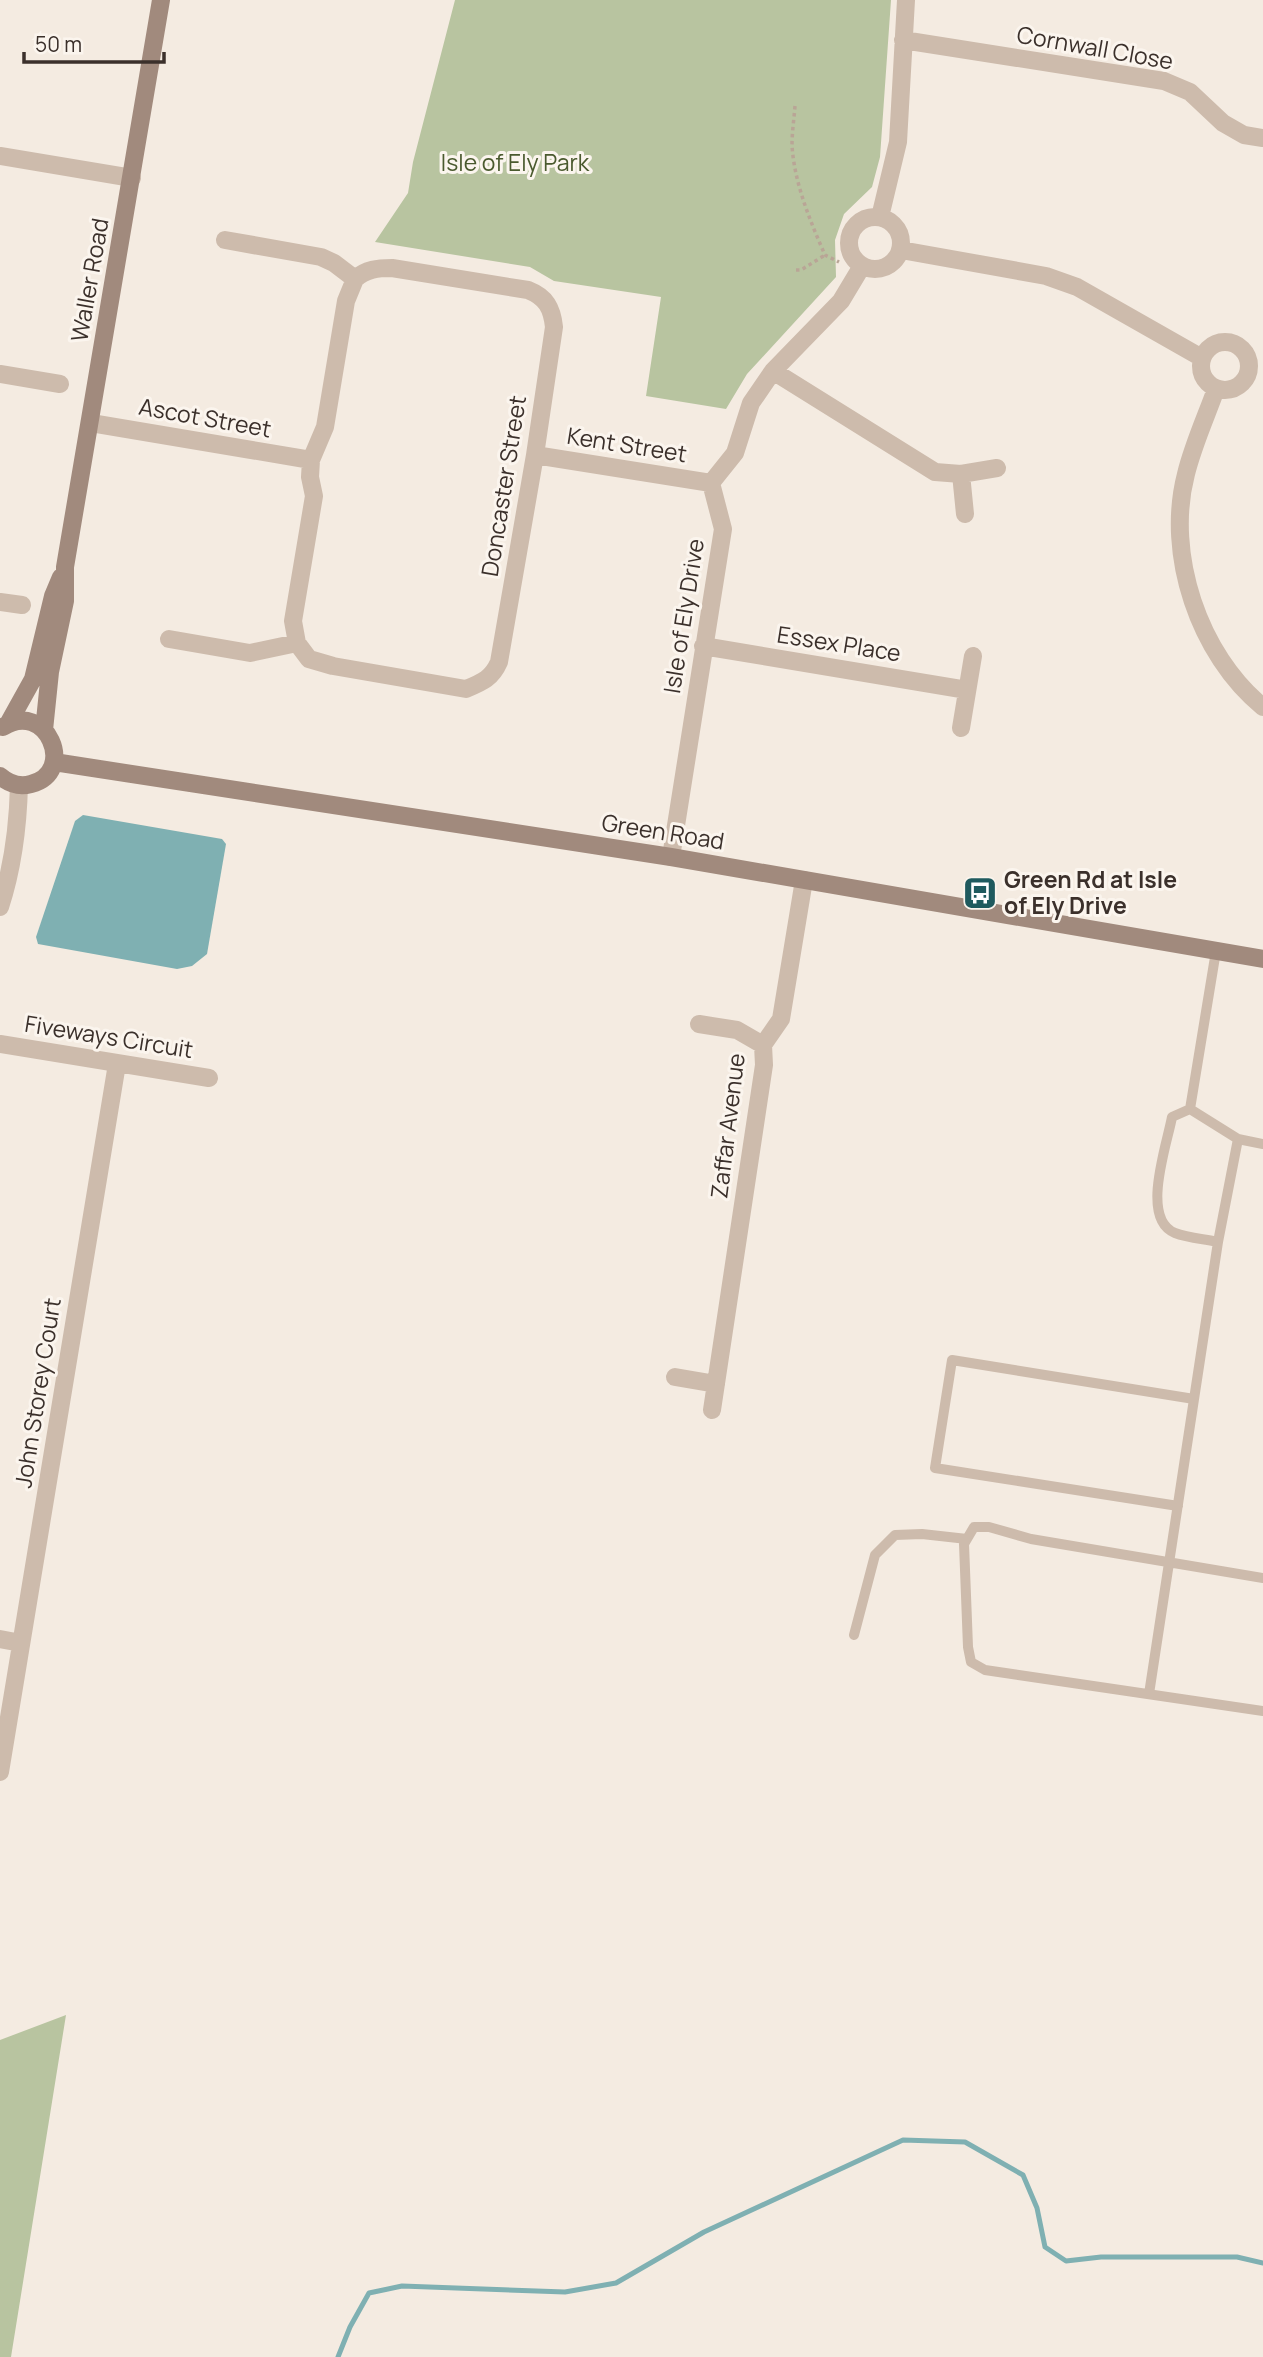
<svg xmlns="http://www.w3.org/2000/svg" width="1263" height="2357" viewBox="0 0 1263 2357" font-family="Manrope,sans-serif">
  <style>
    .green { fill: #b8c4a0 }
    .water { fill: #7fb0b2 }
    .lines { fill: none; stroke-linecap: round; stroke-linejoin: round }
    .stream { stroke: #7fb0b2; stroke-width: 5 }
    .path { stroke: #b9a596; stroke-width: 3.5; stroke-dasharray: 3.5 3.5; stroke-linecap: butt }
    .lane { stroke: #cdbbac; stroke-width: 10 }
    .street { stroke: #cdbbac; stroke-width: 18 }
    .secondary { stroke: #a18a7d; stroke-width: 18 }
    .labels { text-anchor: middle; stroke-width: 6; stroke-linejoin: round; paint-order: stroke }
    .street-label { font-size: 23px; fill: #3b302b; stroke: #fbf5ee }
    .park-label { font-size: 23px; fill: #4a5a2e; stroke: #fbf5ee }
    .poi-label { font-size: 23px; font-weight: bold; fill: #3b302b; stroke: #fbf5ee; text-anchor: start }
  </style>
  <rect width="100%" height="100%" fill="#f4ebe1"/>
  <!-- green -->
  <path class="green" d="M455,0h436l-11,157 -8,30 -28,27 -9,26 1,37 -89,97 -21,35 -80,-13 15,-99 -107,-16 -24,-14 -155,-25 33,-49 5,-31z
    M66,2015l-55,342h-11v-317z"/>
  <!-- water -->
  <path class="water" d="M83,815l139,24 4,5 -19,110 -15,12 -15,3 -139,-25 -2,-7 39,-116z"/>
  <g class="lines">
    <!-- stream -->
    <path class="stream" d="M338,2357l12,-30 19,-34 33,-7 163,6 51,-9 88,-51 199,-92 62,2 58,33 14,33 8,39 21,14 35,-4h136l26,6"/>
    <!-- path -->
    <path class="path" d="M795,106c-1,13 -3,26 -3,39 2,37 18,76 33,110l14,7
      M796,270h5l24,-15"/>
    <!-- lane -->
    <path class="lane" d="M1190,1109l26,-158
      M1218,1242c-13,-3 -30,-4 -43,-9 -35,-14 -8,-88 -3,-116l18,-8 48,30 25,5
      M1178,1506l-243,-38 17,-108 242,39
      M1263,1578l-232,-39 -42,-12h-15l-10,17 4,103 3,15 14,8 278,41
      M854,1635l21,-80 20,-20 27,-1 45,5
      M1149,1694l69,-452 20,-103"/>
    <!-- street -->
    <path class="street" d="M903,40l261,41 26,11 33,31 21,12 19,3
      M0,156l132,22
      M849 243a26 26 0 1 1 52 0a26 26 0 1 1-52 0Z
      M880,217l18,-75 8,-142
      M901,250l145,26 31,11 125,71
      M1201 366a24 24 0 1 1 48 0a24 24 0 1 1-48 0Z
      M773,371l162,101 26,2
      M0,374l60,10
      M1216,389c-10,28 -23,56 -30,85 -21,80 13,181 77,233
      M91,423l220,37
      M535,455l176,28
      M965,514l-4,-40 36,-6
      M0,602l22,3
      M169,639l81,14 47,-10 12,16 24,7 133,23c17,-7 26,-11 33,-27l36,-207 19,-128c-2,-19 -8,-30 -26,-37l-136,-22c-14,0 -26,1 -37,11l-21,-16 -13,-6 -96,-17
      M297,643l-4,-22 21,-125 -4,-19 1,-17 14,-33 21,-126 9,-22
      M703,646l264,44
      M961,728l12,-72
      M671,857l52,-328 -12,-46 24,-30 16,-50 22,-32 68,-70 21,-35
      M0,907c13,-40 18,-80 19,-122
      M699,1024l38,6 26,15
      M0,1044l209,34
      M675,1377l41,7
      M712,1410l52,-345 -1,-20 18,-26 23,-139
      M0,1639l21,4
      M0,1772l117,-708"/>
    <!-- secondary -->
    <path class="secondary" d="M8,724l25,-45 20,-83 8,-19
      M44,730l6,-58 15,-71v-34l96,-567
      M54,762l617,95 592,102
      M0,776c9,8 20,11 31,8 47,-12 15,-85 -28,-57"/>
  </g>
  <!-- icons -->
  <defs>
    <g id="bus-square" transform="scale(1.75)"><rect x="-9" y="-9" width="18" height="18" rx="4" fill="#1f5a5e" stroke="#fbf5ee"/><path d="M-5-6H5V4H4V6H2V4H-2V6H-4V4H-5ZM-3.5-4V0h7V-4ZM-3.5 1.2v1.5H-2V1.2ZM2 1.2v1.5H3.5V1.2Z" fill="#fff"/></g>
  </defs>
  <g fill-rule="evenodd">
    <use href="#bus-square" x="980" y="893"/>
  </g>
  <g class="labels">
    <!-- street labels -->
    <g class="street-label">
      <text transform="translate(1095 48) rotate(10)" y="8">Cornwall Close</text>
      <text transform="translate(90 280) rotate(-80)" y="8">Waller Road</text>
      <text transform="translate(205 418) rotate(10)" y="8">Ascot Street</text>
      <text transform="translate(627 445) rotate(9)" y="8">Kent Street</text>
      <text transform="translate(504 486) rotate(-81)" y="8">Doncaster Street</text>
      <text transform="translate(684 616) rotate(-81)" y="8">Isle of Ely Drive</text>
      <text transform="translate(839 644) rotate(9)" y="8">Essex Place</text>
      <text transform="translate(663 832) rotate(9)" y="8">Green Road</text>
      <text transform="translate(109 1037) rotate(9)" y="8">Fiveways Circuit</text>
      <text transform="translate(728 1126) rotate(-83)" y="8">Zaffar Avenue</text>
      <text transform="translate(38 1393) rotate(-81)" y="8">John Storey Court</text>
    </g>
    <!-- park labels -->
    <g class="park-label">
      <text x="515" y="171">Isle of Ely Park</text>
    </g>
    <!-- poi labels -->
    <g class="poi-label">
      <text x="1004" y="888">Green Rd at Isle<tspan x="1004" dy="26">of Ely Drive</tspan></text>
    </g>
  </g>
  <!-- scale -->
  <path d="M24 52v10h140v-10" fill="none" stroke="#3b302b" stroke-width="3.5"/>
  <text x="35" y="52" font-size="21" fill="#3b302b" stroke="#fbf5ee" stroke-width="5" paint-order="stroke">50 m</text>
</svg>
